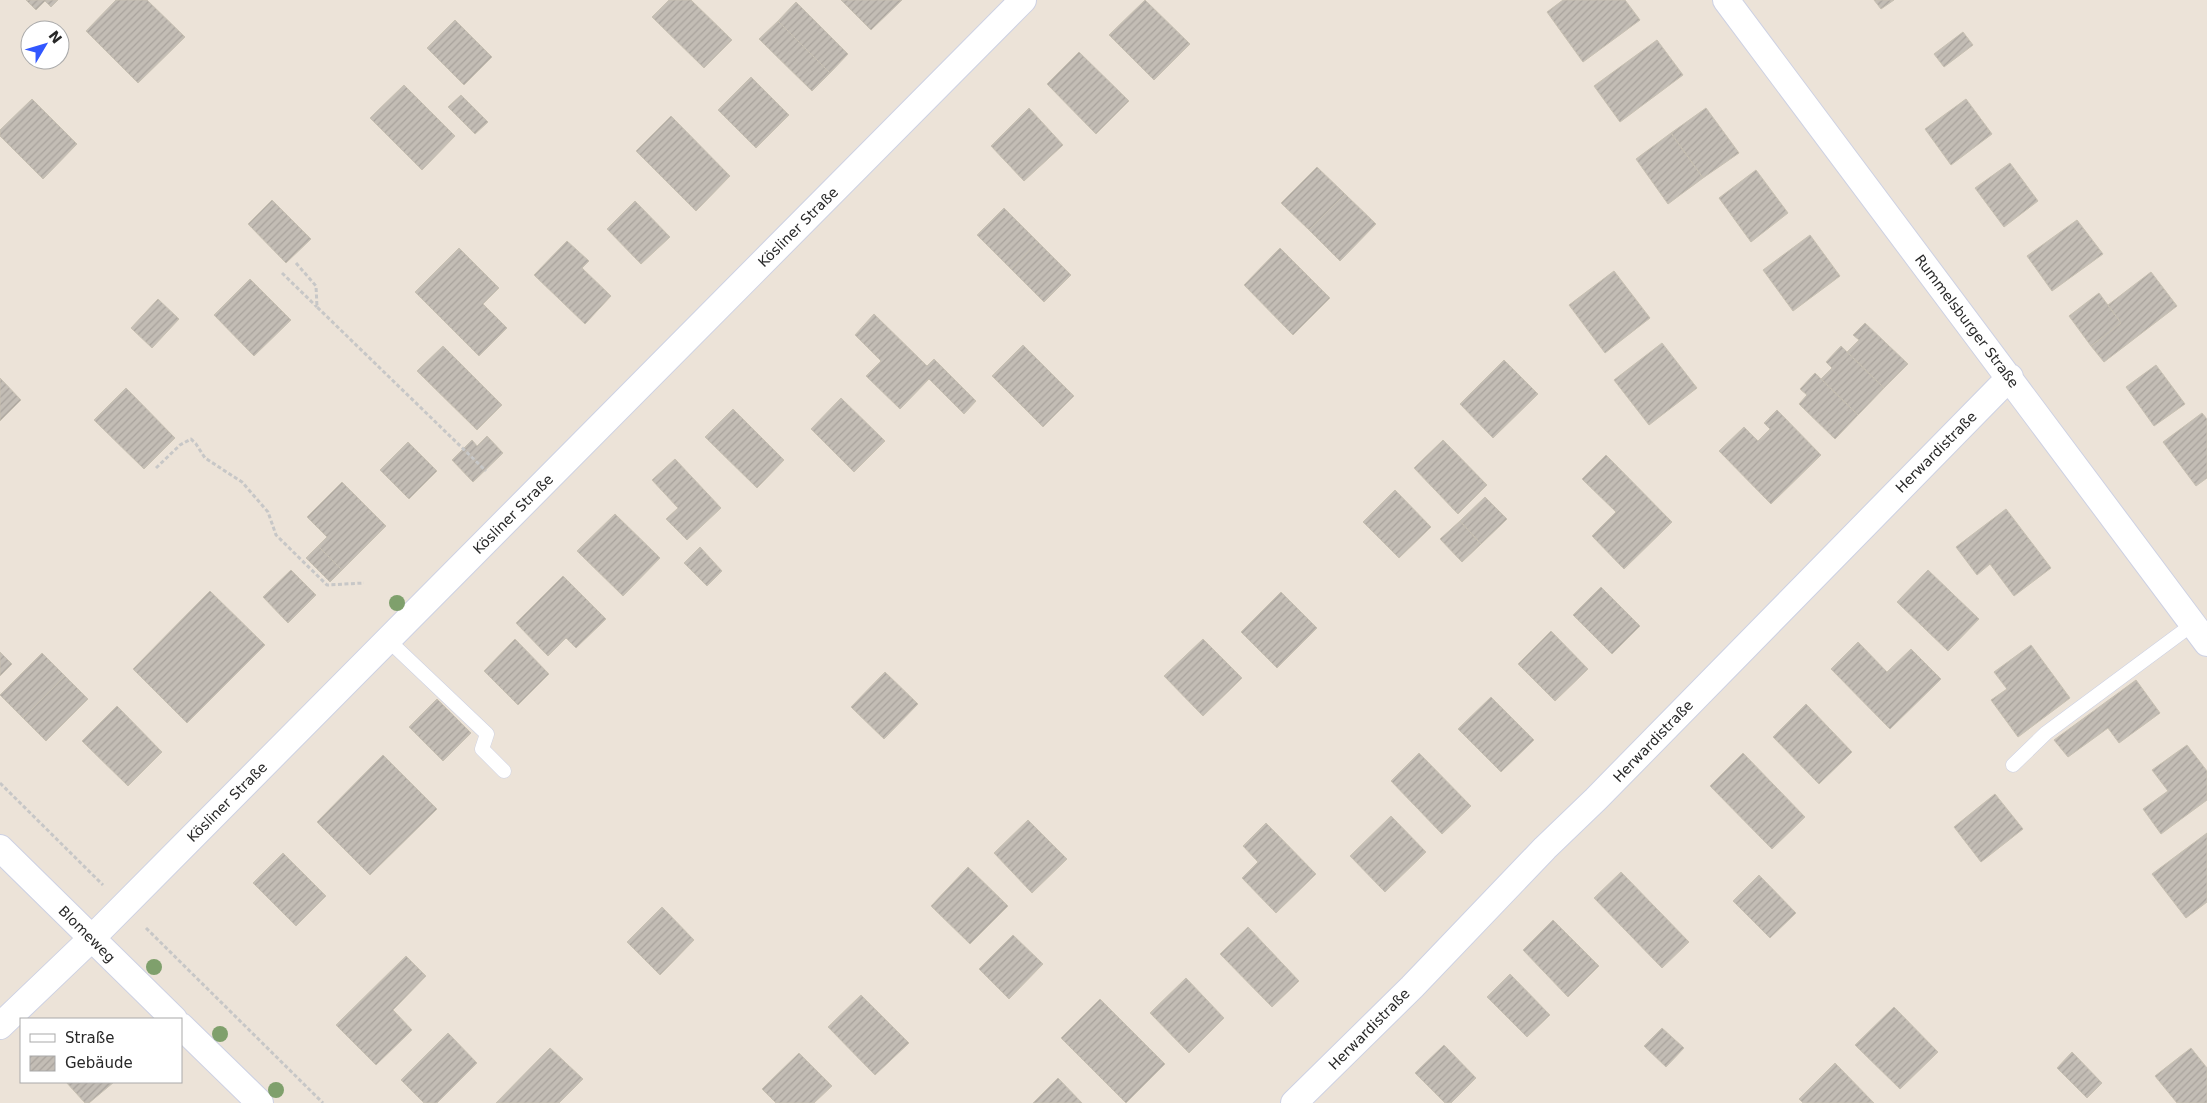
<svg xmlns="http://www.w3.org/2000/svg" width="2207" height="1103" viewBox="0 0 2207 1103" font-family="'DejaVu Sans',sans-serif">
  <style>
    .building { fill: url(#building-hatch); stroke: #c7c0b2 }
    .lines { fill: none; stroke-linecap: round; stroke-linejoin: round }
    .service-casing { stroke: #cdd1e3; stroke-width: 15 }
    .minor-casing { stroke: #cdd1e3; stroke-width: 28 }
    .path { stroke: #c7c7c7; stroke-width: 3; stroke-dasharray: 4 2.5; stroke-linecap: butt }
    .service { stroke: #fff; stroke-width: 14 }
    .minor { stroke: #fff; stroke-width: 26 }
    .tree { fill: #7fa06c }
    .labels { text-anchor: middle; stroke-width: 4.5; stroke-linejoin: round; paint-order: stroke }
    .street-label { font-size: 14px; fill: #282828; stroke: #fff }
  </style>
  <defs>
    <pattern id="building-hatch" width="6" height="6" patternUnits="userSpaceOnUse" patternTransform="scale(1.25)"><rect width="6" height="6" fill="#c3bdb5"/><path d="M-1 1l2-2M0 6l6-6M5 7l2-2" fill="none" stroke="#a8a29c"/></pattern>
  </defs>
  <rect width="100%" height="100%" fill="#ece3d8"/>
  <!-- building -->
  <path class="building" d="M26,0h32l-7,7 -6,-6 -9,9z
    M116,0h31l38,37 -47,46 -52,-52z
    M669,0h22l41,40 -28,28 -52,-51z
    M841,0h61l-31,30z
    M1145,0l45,44 -36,36 -45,-45z
    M1563,0h62l15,20 -57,42 -36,-50z
    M1874,0h20l-13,9z
    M796,2l52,52 -18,19 -52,-52z
    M455,20l37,37 -28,28 -37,-37z
    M778,21l52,52 -18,18 -53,-52z
    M1963,32l10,13 -29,22 -10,-13z
    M1657,40l26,35 -63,47 -26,-36z
    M1079,52l50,49 -33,33 -49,-50z
    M751,77l38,38 -33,33 -38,-38z
    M404,85l51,51 -33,34 -52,-52z
    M461,95l27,27 -13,12 -27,-27z
    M32,99l45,45 -34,35 -43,-43v-6z
    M1966,99l26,35 -41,31 -26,-36z
    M1029,108l34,37 -39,36 -33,-35z
    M1706,108l33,45 -36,25 -32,-45z
    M671,116l59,60 -34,35 -60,-60z
    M1671,133l32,45 -35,26 -32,-45z
    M2010,163l28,38 -34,26 -29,-39z
    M1317,167l28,27 -36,36 -28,-27z
    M1756,170l32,43 -37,29 -32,-44z
    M1345,194l31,30 -36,37 -31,-31z
    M272,200l39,39 -25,24 -38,-39z
    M635,201l35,36 -29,27 -34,-35z
    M1004,208l34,34 -27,27 -34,-34z
    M2077,220l26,34 -51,37 -25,-35z
    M1810,235l30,41 -47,35 -30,-41z
    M567,241l22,20 -7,7 29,28 -26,28 -51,-49z
    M1038,242l33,33 -27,27 -33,-33z
    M459,248l40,40 -16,16 24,24 -28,28 -64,-64z
    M1280,248l50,50 -37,37 -49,-50z
    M1614,271l36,47 -45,35 -36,-48z
    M2151,272l26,34 -73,56 -13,-16 30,-23 -13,-18z
    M250,279l41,41 -37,36 -40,-41z
    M2099,293l22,30 -30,23 -22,-30z
    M158,299l21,20 -27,29 -21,-20z
    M874,314l53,52 7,-7 42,42 -12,13 -35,-35 -29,30 -34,-33 15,-15 -26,-26z
    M1865,323l43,41 -24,24 -37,-36 12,-12 -6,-5z
    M1662,343l35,45 -48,37 -35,-45z
    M1023,345l51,51 -31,31 -51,-51z
    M443,346l59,59 -25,25 -60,-59z
    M1841,346l43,42 -26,27 -37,-36 11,-11 -6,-6z
    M1504,360l34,34 -45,44 -33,-34z
    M2156,365l29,39 -31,22 -28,-39z
    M1815,373l43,42 -23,24 -36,-35 8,-9 -7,-6z
    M0,378l21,22 -21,21z
    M126,388l49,50 -31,31 -50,-49z
    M841,398l44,43 -31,31 -43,-43z
    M733,409l51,51 -27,28 -52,-51z
    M1777,410l44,45 -50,49 -52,-53 25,-24 14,14 12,-12 -6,-6z
    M2202,413l5,6v59l-11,8 -33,-44z
    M487,436l16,17 -30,29 -21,-22 20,-20 5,6z
    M1443,440l44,45 -29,29 -44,-46z
    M408,442l29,29 -28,28 -29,-29z
    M1606,455l66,67 -48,47 -32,-33 24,-24 -34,-33z
    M675,459l46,49 -34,32 -21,-21 12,-11 -26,-28z
    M342,482l44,44 -44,44 -24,-24 9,-9 -20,-20z
    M1395,490l36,37 -32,31 -36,-36z
    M1485,497l22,22 -26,25 -21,-23z
    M2006,509l45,59 -37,28 -24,-32 -13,11 -21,-28z
    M615,514l45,44 -37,38 -46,-45z
    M1460,521l21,23 -19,18 -22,-23z
    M318,546l24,24 -12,12 -24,-24z
    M700,547l22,24 -15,15 -23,-23z
    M291,570l25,25 -28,28 -25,-26z
    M1928,570l51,49 -31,32 -51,-49z
    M563,576l43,43 -30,29 -10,-10 -18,18 -32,-33z
    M1601,587l39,39 -28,28 -39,-39z
    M210,591l55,54 -78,78 -54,-54z
    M1281,592l36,36 -40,40 -36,-36z
    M1551,631l37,38 -33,32 -37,-37z
    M515,639l34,35 -31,31 -34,-34z
    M1203,639l39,39 -39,38 -39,-40z
    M1858,642l29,30 24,-23 30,30 -51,50 -59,-60z
    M2031,645l39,53 -52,39 -27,-37 16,-11 -13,-17z
    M0,652l12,12 -12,12z
    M42,653l23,23 -42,42 -23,-23z
    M885,672l33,32 -34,35 -33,-32z
    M65,676l23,23 -42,42 -23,-23z
    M2136,680l24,33 -41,30 -11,-15 -40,29 -14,-17z
    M1491,697l43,43 -33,32 -43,-43z
    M437,699l34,34 -28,28 -34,-34z
    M1806,704l46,48 -33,32 -46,-47z
    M117,706l45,46 -34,34 -46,-45z
    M2187,745l20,26v29l-46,34 -18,-25 25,-18 -16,-21z
    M1419,753l52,53 -29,28 -51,-53z
    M1743,753l62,64 -33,32 -62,-63z
    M383,755l54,54 -67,66 -53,-53z
    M1995,794l28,35 -42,33 -27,-35z
    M1391,816l35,36 -41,40 -35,-36z
    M1028,820l39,39 -35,34 -38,-40z
    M1266,823l50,51 -40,39 -34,-35 16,-16 -15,-16z
    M2207,833v69l-21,16 -34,-44z
    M283,853l43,43 -30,30 -43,-43z
    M968,867l40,39 -38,38 -39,-38z
    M1621,872l68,70 -27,26 -68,-70z
    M1759,875l37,38 -26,25 -37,-37z
    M662,907l32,33 -34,35 -33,-33z
    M1553,920l46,46 -31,31 -45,-47z
    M1248,927l51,54 -27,26 -52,-53z
    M1013,935l30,29 -34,35 -30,-30z
    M406,956l20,20 -33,34 19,20 -36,35 -40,-40z
    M1510,974l40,41 -23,22 -40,-40z
    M1186,978l38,40 -35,35 -39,-40z
    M861,995l48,48 -34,32 -47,-48z
    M1100,999l65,65 -39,39 -65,-65z
    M1894,1007l44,45 -38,37 -45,-44z
    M1662,1028l22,20 -18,19 -22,-21z
    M448,1033l29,30 -40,40h-13l-23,-23z
    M1444,1045l32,33 -25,25h-6l-30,-30z
    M550,1048l33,31 -24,24h-63z
    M2191,1048l16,20v35h-30l-22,-27z
    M2072,1052l30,31 -15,15 -30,-30z
    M799,1053l33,33 -18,17h-38l-14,-14z
    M1835,1063l39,40h-71l-4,-4z
    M1058,1078l24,25h-49z
    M66,1082h48l-25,21h-4z"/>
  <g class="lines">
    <!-- service casing -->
    <g class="service-casing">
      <path id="service" d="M388,640l99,94 -5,15 22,22
        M2013,765l33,-32 147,-109"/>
    </g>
    <!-- minor casing -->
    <g class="minor-casing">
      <path id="minor" d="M1726,0l481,643
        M0,848l174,171
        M0,1026l91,-87 932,-939
        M181,1026l79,77
        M1294,1103l118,-116 133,-139 51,-49 414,-422"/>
    </g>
    <!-- path -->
    <path class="path" d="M296,263l20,23 1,21 169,164
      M282,273l35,34
      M156,468l24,-23 11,-6 5,5 9,14 37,24 26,30 8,23 51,50 37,-2
      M0,783l103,102
      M146,928l177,175"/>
    <!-- service -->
    <use href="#service" class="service"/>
    <!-- minor -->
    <use href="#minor" class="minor"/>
  </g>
  <!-- trees -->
  <g class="tree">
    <circle cx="397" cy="603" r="8"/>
    <circle cx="154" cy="967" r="8"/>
    <circle cx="220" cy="1034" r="8"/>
    <circle cx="276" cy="1090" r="8"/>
  </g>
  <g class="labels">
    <!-- street labels -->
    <g class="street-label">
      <text transform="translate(798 227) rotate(-45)" y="5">Kösliner Straße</text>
      <text transform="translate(1967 321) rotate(53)" y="5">Rummelsburger Straße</text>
      <text transform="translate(1936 452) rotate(-45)" y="5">Herwardistraße</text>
      <text transform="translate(513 514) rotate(-45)" y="5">Kösliner Straße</text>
      <text transform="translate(1653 741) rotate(-46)" y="5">Herwardistraße</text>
      <text transform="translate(227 802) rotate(-45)" y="5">Kösliner Straße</text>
      <text transform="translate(87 934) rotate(45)" y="5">Blomeweg</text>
      <text transform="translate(1369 1029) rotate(-45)" y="5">Herwardistraße</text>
    </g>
  </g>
  <!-- legend -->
  <rect x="20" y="1018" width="162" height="65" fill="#ffffff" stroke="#a9a9a9"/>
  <rect x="30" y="1034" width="25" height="8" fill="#ffffff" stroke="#a9a9a9"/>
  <text x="65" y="1043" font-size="15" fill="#282828">Straße</text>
  <rect x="30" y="1056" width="25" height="15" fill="url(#building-hatch)" stroke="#a9a9a9"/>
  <text x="65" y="1068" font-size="15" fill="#282828">Gebäude</text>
  <!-- north arrow -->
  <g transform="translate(45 45) rotate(52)"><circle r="24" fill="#ffffff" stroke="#a9a9a9"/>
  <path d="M0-4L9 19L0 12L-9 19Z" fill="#3257ff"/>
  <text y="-8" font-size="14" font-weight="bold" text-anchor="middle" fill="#282828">N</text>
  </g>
</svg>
